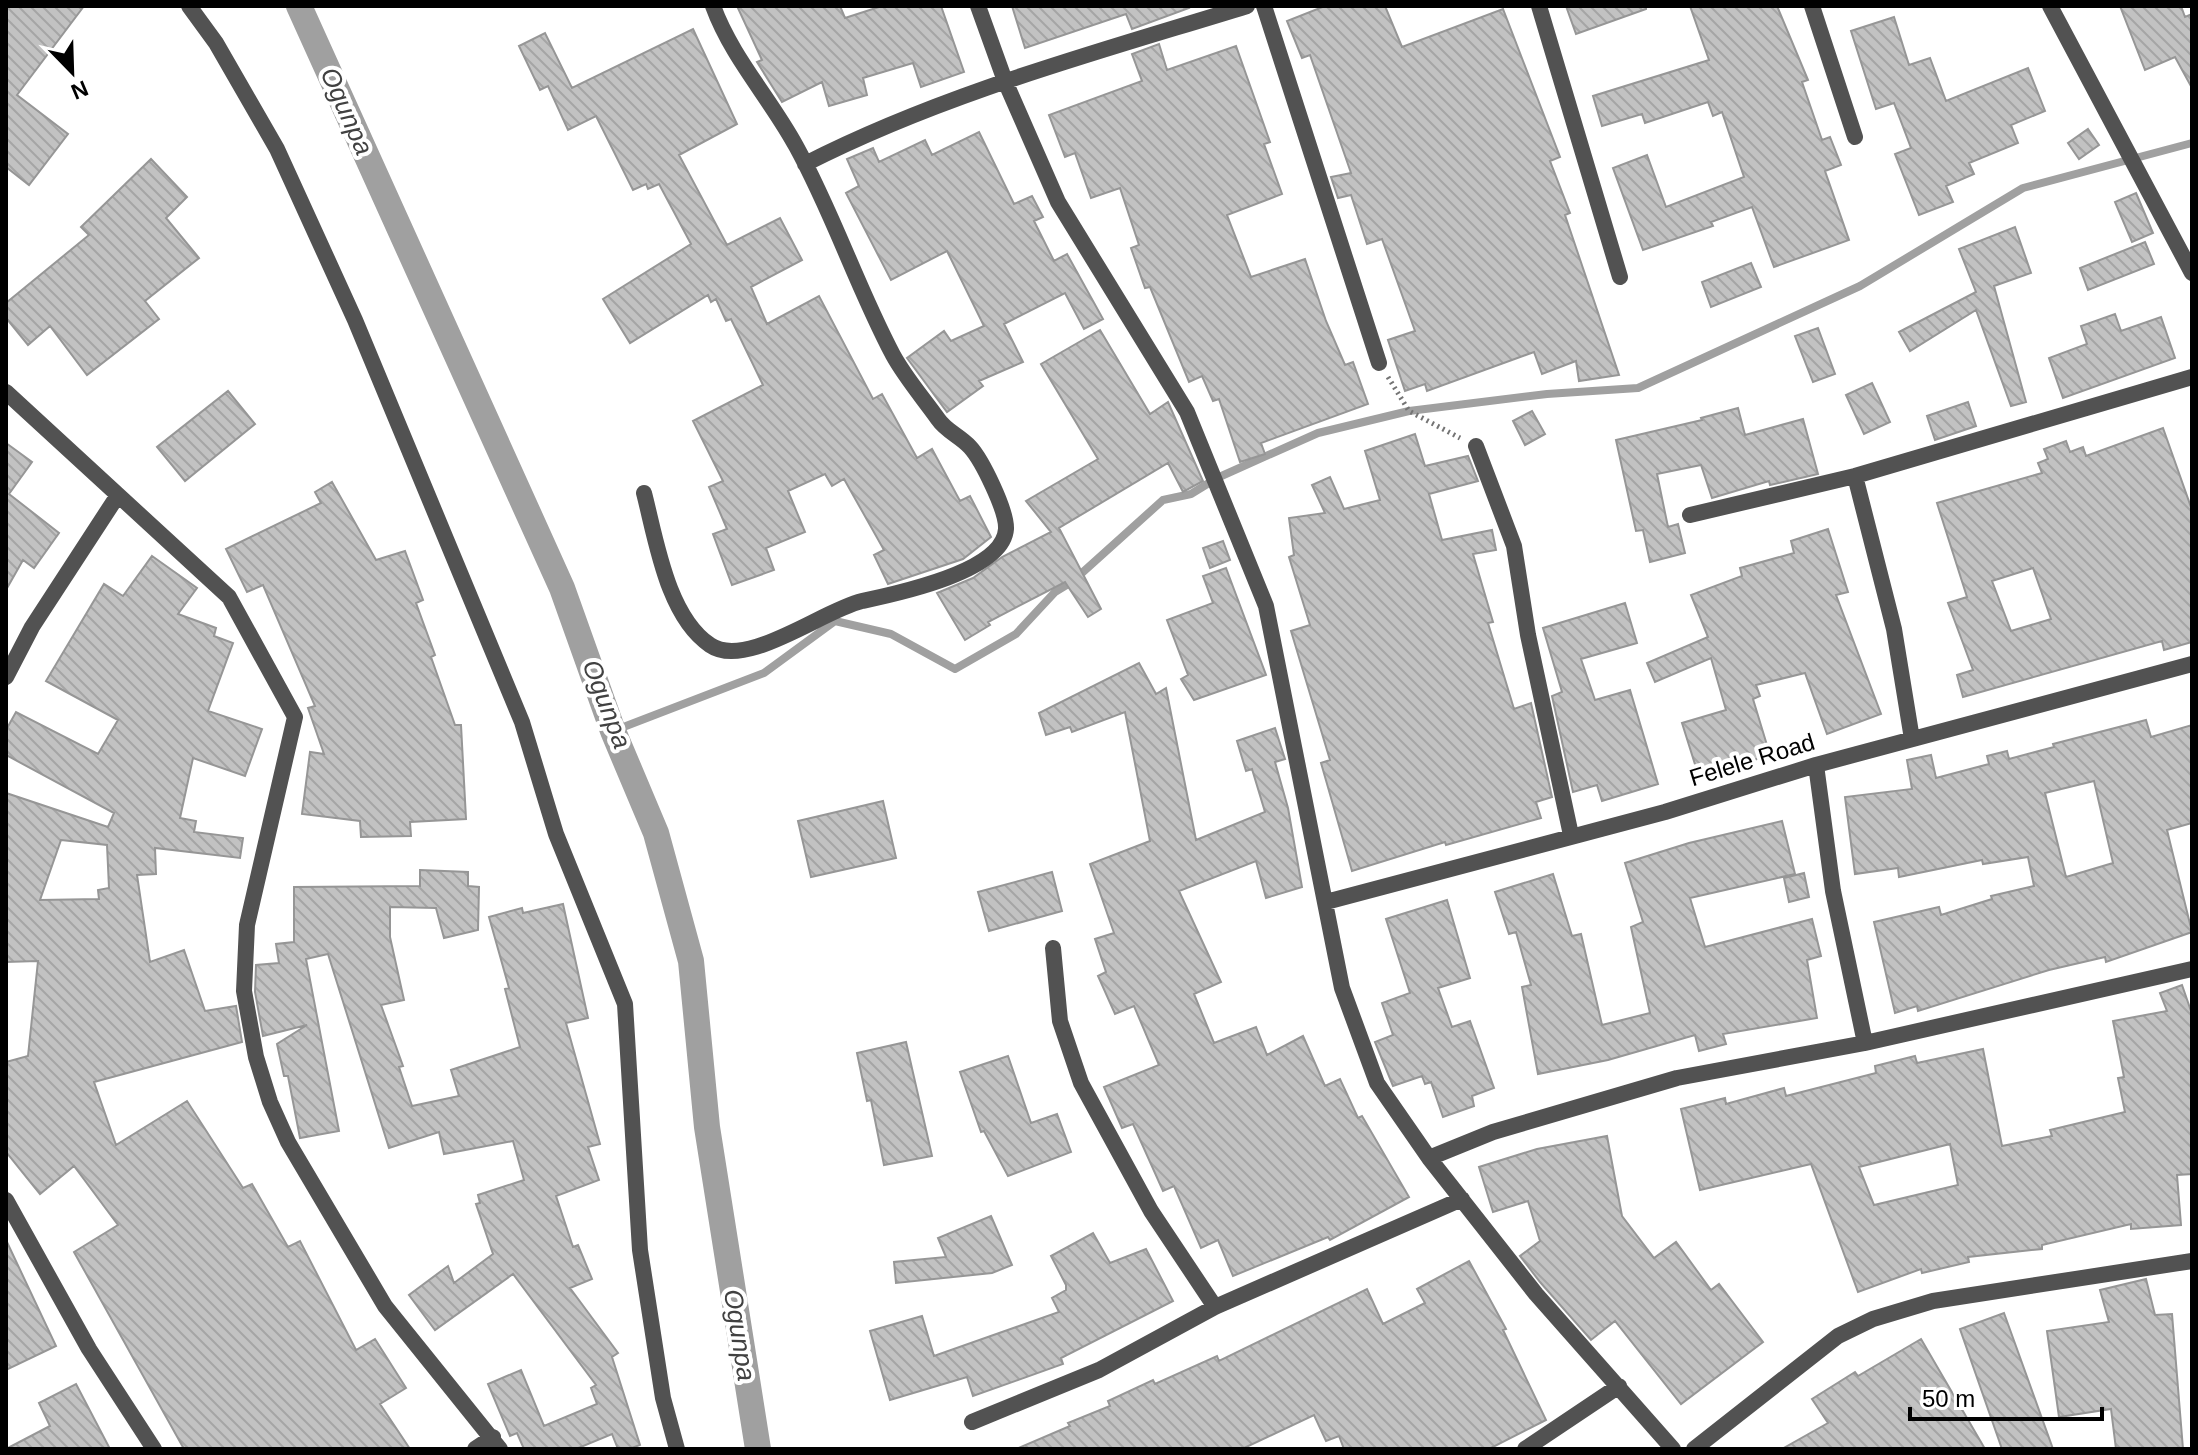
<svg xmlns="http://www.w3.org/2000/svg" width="2198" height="1455" viewBox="0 0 2198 1455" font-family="Arial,sans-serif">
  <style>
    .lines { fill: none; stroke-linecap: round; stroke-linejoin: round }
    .stream { stroke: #a0a0a0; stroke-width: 8 }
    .canal { stroke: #a0a0a0; stroke-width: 26 }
    .building { fill: url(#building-back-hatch); stroke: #969696; stroke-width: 2; fill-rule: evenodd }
    .path { stroke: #747474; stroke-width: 5; stroke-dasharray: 2 4; stroke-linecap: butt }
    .minor { stroke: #525252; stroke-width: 16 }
    .labels { text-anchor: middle; stroke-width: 8; stroke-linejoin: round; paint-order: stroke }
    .street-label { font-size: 24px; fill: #000; stroke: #fff }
    .water-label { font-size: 26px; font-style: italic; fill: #414141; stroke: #fff }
  </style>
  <defs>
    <pattern id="building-back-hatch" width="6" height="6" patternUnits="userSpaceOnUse" patternTransform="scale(2)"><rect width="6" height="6" fill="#c2c2c2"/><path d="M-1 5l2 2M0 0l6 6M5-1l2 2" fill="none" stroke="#a5a5a5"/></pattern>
  </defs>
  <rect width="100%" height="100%" fill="#fff"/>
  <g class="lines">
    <!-- stream -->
    <path class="stream" d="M613,731l151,-58 71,-52 56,13 64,35 61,-35 39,-42 18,-11 90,-81 28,-6 26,-16 101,-45 91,-22 138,-17 91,-6 222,-102 163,-98 169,-45"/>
    <!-- canal -->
    <path class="canal" d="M299,6l263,582 51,143 43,102 35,128 16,166 51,322"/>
  </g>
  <!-- building -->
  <path class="building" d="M6,6h78l-67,89 51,39 -39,51 -23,-18z
    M737,6h103l5,12 37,-12h59l23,66 -43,15 -8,-24 -50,15 4,17 -38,11 -7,-24 -40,20 -25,-40 5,-2z
    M1012,6h176l1,2 -57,21 -6,-15 -101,34z
    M1325,6h60l17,41 101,-38 57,148 -10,4 20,52 -5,2 54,160 -40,6 -3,-20 -34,13 -8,-22 -107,39 -2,-7 -20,7 -17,-51 27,-9 -33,-92 -15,5 -16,-49 -13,3 -7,-21 20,-4 -41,-118 -8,3 -15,-37z
    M1566,6h80v3l-70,25z
    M1690,6h87l31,74 -6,2 20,58 8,-3 11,28 -16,6 24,69 -75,27 -22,-60 -41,15 2,4 -70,24 -30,-82 34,-13 19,52 78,-30 -22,-65 -9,4 -5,-14 -63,21 -3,-9 -40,12 -9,-30 116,-36z
    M2120,6h61l4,11 7,-3v74l-17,-31 -30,13z
    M1894,17l15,48 21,-7 16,43 82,-33 17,43 -34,14 7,18 -49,20 5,11 -28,12 7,16 -34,13 -24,-61 16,-6 -17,-45 -18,6 -25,-78z
    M693,29l44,95 -58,31 48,90 53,-27 22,42 -51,27 16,37 52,-28 54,103 9,-5 35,64 15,-9 28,52 10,-5 21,41 -28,22 -75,25 -14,-29 10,-5 -40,-71 -12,7 -7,-12 -37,17 17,41 -39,16 8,22 -42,15 -19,-51 14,-5 -18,-42 14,-6 -30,-60 70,-36 -32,-66 -5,2 -10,-22 -5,3 -3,-7 -78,48 -27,-44 88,-55 -32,-60 -11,5 -2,-5 -13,6 -37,-74 -28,14 -20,-44 -8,4 -21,-44 26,-13 27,55z
    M1159,44l8,26 69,-24 34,96 -6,2 18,50 -55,21 24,62 54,-18 21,62 19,44 8,-3 15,42 -107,39 4,11 -25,8 -21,-63 -6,2 -11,-25 -13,6 -39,-95 -5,1 -14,-40 8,-3 -19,-57 -29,10 -16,-45 -10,4 -16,-42 93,-34 -10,-27z
    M2088,129l11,16 -20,14 -11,-16z
    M979,132l35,72 18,-8 11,21 -9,4 20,40 13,-7 36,65 -19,10 -19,-36 -61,31 19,38 -44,19 4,5 -36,26 -40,-54 37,-27 7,10 33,-15 -37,-75 -56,29 -45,-87 13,-7 -12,-27 26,-11 6,14 46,-22 7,15z
    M151,159l36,38 -21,21 33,40 -54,43 14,18 -72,56 -37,-49 -22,19 -22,-27v-15l83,-68 -8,-8z
    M2136,193l17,40 -21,9 -17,-40z
    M2015,227l16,46 -37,13 32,116 -15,4 -35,-96 -66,41 -11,-19 77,-40 -17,-43z
    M2145,242l9,22 -66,26 -8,-22z
    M1751,263l10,24 -50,20 -9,-25z
    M2115,314l6,17 40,-14 14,41 -112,40 -14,-40 38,-14 -6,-18z
    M1818,328l17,46 -22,8 -18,-46z
    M1100,330l50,84 18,-12 35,79 -20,11 -15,-29 -109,65 42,81 -13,8 -23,-35 -77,40 2,3 -25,15 -28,-47 36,-15 29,-21 49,-25 -25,-31 72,-42 -57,-95z
    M1872,383l18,39 -26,12 -18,-39z
    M228,391l27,33 -70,57 -28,-34z
    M1968,402l8,24 -41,14 -8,-24z
    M1738,408l7,27 58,-16 15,55 -48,11 -1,-4 -57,17 -11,-33 -44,9 11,53 10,-3 7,29 -35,9 -7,-32 -7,1 -20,-91 86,-20 -1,-2z
    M1532,411l13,23 -20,11 -12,-24z
    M2163,428l29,82v132l-28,8 -2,-9 -199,56 -6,-22 16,-5 -25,-67 19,-6 -30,-94 105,-30 -4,-10 10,-4 -4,-10 22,-8 4,11 13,-5 3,9zM2033,568l18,51 -40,12 -19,-50z
    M1415,434l10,32 43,-10 10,25 -49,13 13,46 50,-10 4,20 -23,4 20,68 -5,1 26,86 17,-6 21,94 -16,5 5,16 -95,27 -1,-3 -93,29 -31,-108 9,-3 -39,-129 19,-6 -21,-68 5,-2 -5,-37 36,-5 -13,-28 18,-8 14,32 36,-9 -15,-49z
    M6,443l26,19 -23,32 50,39 -25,35 -11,-8 -17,30z
    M332,482l44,78 29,-9 18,49 -7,3 19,52 -4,2 24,68h6l5,94 -56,3 1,14 -50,1 -1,-16 -58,-7 8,-62 14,2 -16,-46 7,-2 -52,-121 -16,7 -21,-43 95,-46 -6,-11z
    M1828,529l20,63 -12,3 45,119 -54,20 -22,-61 -49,12 4,11 -7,3 17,56 -71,22 -17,-54 44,-13 -15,-52 -56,24 -8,-19 61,-26 -17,-42 51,-19 -2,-8 54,-15 -3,-12z
    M1223,541l7,19 -20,8 -7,-20z
    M152,556l45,32 -19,26 38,14 -2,8 19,7 -25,68 54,18 -17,47 -52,-18 -13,60 16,3 -2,11 49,6 -3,20 -85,-10 1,26 -19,1 13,87 34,-12 21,61 31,-5 6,36 -148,40 22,63 71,-44 56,87 9,-4 36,63 12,-6 56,109 19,-11 31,49 -26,16 30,45h-226l-110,-197 44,-27 -44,-59 -34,28 -34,-42v-90l22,-6 10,-95 -32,1v-169l102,34 6,-14 -108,-58v-25l10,-18 82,42 20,-34 -72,-39 58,-97 19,12zM61,840l46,5 2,43 -11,2 1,9 -59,1z
    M1226,568l40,107 -72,25 -13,-21 7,-4 -21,-55 46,-17 -10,-27z
    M1625,603l12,40 -56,16 14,41 35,-10 28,94 -56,17 -5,-16 -24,7 -21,-96 10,-4 -19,-64z
    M1139,663l17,31 10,-6 30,152 69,-28 -13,-43 -6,2 -9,-30 38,-13 10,31 -10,3 13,46 14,79 -36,11 -10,-37 -77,30 42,91 -27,12 20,49 42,-16 11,28 36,-19 22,50 15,-7 18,39 4,-2 47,81 -79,43 -2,-3 -95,39 -15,-36 -17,8 -27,-62 -11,5 -30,-67 -11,4 -18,-41 55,-22 -25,-59 -19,8 -17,-38 8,-4 -11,-33 19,-6 -24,-69 60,-23 -25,-129 -53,20 -2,-5 -24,8 -7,-22z
    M2146,720l5,17 41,-12v98l-25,7 25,102 -86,30 -1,-5 -56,13 -131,41 -1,-5 -22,7 -21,-91 65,-15 2,8 51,-16 -1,-3 43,-10 -6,-29 -45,7 -1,-4 -83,17 -1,-9 -43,6 -10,-77 67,-8 -5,-29 24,-5 5,23 53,-14 -2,-8 20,-5 2,8 45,-12 -1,-3zM2094,781l19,82 -47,14 -21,-84z
    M883,801l13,57 -85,19 -13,-56z
    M1782,821l13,53 -105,24 15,49 107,-28 9,37 -14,4 10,58 -94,16 3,10 -27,7 -4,-16 -87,25 -70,14 -16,-87 9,-2 -15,-53 -7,2 -14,-42 58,-18 19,62 9,-2 21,91 48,-12 -19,-86 12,-5 -18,-59 64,-20z
    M420,870l48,2v14l11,1 -1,43 -34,8 -8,-30 -46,-1v30l14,63 -23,5 22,61 -4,1 13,39 47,-10 -8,-26 69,-23 -15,-58 4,-1 -20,-71 33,-9 1,5 40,-9 25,114 -22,5 34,121 -12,3 11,33 -43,16 17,51 5,-2 14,34 -22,9 48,65 -6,4 28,88 -11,4h-11l-6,-15 -36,15h-52l-7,-16 -7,3 -22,-52 33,-14 23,56 53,-22 -6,-16 5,-3 -83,-111 -78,56 -26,-35 39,-29 6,17 39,-29 -17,-50 4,-1 -2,-8 46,-15 -11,-39 -69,13 -5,-22 -50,16 -61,-194 -22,5 33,172 -39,7 -12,-62h-4l-7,-32 30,-19 -44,11 -8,-44 1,-27 23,-2 -3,-19 18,-2v-55l126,-1z
    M1052,872l10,39 -73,20 -11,-39z
    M1804,873l5,24 -20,5 -5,-24z
    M1447,900l23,78 -32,10 14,39 18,-6 24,67 -22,8 2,10 -31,11 -12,-35 -6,2 -3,-8 -29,10 -18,-44 18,-7 -11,-32 28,-10 -24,-74z
    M2182,985l10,29v160l-15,1 4,50 -50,4v-5l-89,21v4l-74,8 1,5 -47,11 -1,-4 -63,23 -47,-128 -111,26 -19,-81 44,-11 1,6 58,-16 2,8 90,-23 -1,-7 40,-10 2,7 66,-14 19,97 50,-10 -2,-6 75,-18 -7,-34 6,-1 -11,-56 54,-10 -7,-18zM1950,1144l8,41 -84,20 -15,-38z
    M906,1042l26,114 -48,9 -13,-65 -4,1 -10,-48z
    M1008,1056l23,67 26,-9 14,38 -63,24 -24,-45 -3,1 -21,-60z
    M1607,1136l15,80 32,42 22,-16 35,48 8,-6 44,58 -82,62 -66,-83 -24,19 -51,-58 -20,-26 20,-15 -12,-40 -35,11 -14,-45 58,-18z
    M991,1216l21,49 -20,8 -96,10 -2,-21 52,-5 -8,-19z
    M1093,1233l17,30 36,-14 27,52 -112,57 2,6 -90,32 -6,-19 -77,23 -20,-69 52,-15 12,40 125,-44 -7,-14 14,-8v-5l-15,-29z
    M6,1240l50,106 -50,24z
    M1469,1261l37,68 -3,1 43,90 -57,29h-145l-5,-13 -13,5 -12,-26 -72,34h-226l54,-23 -2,-3 42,-17 -2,-5 45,-21 2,4 62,-28 2,5 148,-72 16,35 42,-21 -8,-14z
    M2146,1279l9,36 17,-1 11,135h-67l-5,-40 -52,8 -12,-86 62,-9 -9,-32z
    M2004,1313l49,136h-51l-42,-120z
    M1921,1339l64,110h-203l46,-26 -16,-24 43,-27 3,4z
    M76,1384l34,65h-104l44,-23 -11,-23z"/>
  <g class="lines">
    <!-- path -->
    <path class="path" d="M1388,377l21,34 51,27"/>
    <!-- minor -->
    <path class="minor" d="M189,6l27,37 61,106 78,171 167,402 34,112 69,170 15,246 23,148 14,51
      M978,6l27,75 53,121 129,210 79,194 76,382 35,95 52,75 107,136 137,155
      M1264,6l115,357
      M1539,6l81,271
      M1812,6l43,131
      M2050,6l142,267
      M805,164c139,-71 293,-112 442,-158
      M6,392l223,205 66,120 -48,208 -3,66 12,66 14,45 18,40 97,164 115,143
      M1476,446l38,100 14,89 43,200
      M1855,476l39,153 18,110
      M644,493c12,46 23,123 66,152 36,25 113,-35 152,-44 33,-7 141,-29 144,-72 1,-18 -24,-69 -36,-82 -10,-11 -24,-16 -32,-28 -15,-21 -33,-42 -45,-64 -36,-68 -60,-142 -97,-209 -26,-48 -64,-88 -83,-140
      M1690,515l165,-39 337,-99
      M6,677l26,-50 86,-132
      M1816,765l17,126 32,152
      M1326,902l339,-90 151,-47 376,-101
      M1053,948l7,73 21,62 70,128 64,96
      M1429,1158l64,-26 184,-54 188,-35 327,-74
      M6,1200l83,149 65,100
      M972,1422l127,-52 116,-63 247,-108
      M475,1449l18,-12
      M1525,1449l94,-63
      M1694,1449l144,-113 35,-17 60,-18 259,-40"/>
  </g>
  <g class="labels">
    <!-- street labels -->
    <g class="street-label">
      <text transform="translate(1752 760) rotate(-17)" y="8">Felele Road</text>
    </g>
    <!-- water labels -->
    <g class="water-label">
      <text transform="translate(347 111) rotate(66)" y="9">Ogunpa</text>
      <text transform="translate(607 704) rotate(69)" y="9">Ogunpa</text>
      <text transform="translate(740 1335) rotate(81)" y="9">Ogunpa</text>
    </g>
  </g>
  <!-- border -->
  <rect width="2198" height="1455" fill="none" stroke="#000000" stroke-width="16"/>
  <!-- north arrow -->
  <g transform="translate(72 72) rotate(157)" stroke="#ffffff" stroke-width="6" paint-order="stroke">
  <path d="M0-6L14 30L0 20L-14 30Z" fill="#000000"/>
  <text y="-12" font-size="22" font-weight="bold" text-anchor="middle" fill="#000000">N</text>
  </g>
  <!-- scale -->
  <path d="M1910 1407v12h192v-12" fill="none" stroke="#000000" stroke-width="4"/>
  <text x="1922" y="1407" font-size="24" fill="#000000" stroke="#ffffff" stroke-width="6" paint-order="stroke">50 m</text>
</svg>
